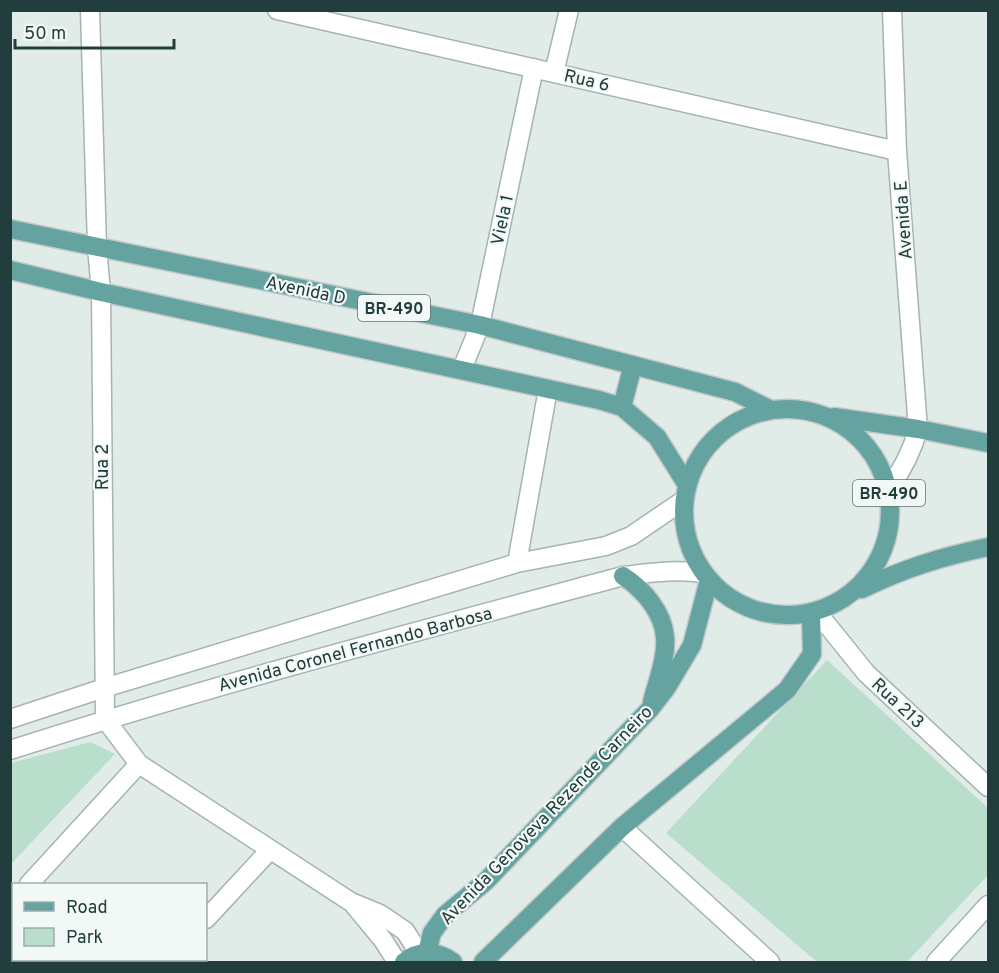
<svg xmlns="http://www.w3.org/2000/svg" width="999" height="973" viewBox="0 0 999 973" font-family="Overpass,sans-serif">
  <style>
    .green { fill: #b9decb }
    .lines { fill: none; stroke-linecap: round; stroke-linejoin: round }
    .minor-casing { stroke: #a4b4b2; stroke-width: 21 }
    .major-casing { stroke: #c1c9c8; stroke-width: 21 }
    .minor { stroke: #fff; stroke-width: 18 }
    .major { stroke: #64a3a0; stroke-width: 18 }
    .labels { text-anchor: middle; stroke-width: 4.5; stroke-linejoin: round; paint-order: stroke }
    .shield { fill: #f2f8f6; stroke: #607574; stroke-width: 1.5 }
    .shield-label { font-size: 16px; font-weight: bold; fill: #213d3c }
    .street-label { font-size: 18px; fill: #213d3c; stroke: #f2f8f6 }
  </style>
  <rect width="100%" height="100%" fill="#e1ece9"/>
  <!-- green -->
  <path class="green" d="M827,660l161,148v67l-81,87h-90l-151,-129z
    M90,742l25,12 -104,110v-101z"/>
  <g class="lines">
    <!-- minor casing -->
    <g class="minor-casing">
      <path id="minor" d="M90,10l7,237 4,45 4,427 34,45 212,138 29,12 25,17 14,22
        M277,10l620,141
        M554,73l15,-63
        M462,369l18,-44 54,-257
        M889,488c14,-19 23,-36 29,-59l-21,-278 -5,-141
        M517,563l31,-174
        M816,611l50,62 122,114
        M10,719l94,-31 413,-125 89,-17 25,-10 53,-36
        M10,750c203,-65 408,-119 613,-174 27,-3 53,-7 80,-3
        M622,827l148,135
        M29,884l110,-120
        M10,904l4,-3
        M354,905l29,35 14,22
        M206,919l64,-69
        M166,962l2,-2
        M936,962l52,-57"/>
    </g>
    <!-- major casing -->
    <g class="major-casing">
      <path id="major" d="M10,229l470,96 255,67 36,18
        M10,270l91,22 498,108 23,7 35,30 30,48
        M622,407l11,-42
        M684 512a103 103 0 1 1 206 0a103 103 0 1 1-206 0Z
        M834,417l84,12 70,14
        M623,576c20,13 40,36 42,61 2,20 -8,45 -13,65
        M862,589c43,-21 79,-32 126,-42
        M427,952l5,-19 13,-18 41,-34 164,-172 17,-22 25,-42 17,-65
        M404,962c15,-13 34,-11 49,0
        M483,962l139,-135 165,-137 25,-36 -1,-41"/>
    </g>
    <!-- minor -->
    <use href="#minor" class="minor"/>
    <!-- major -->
    <use href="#major" class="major"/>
  </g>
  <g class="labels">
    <!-- shield labels -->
    <g class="shield">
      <rect x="358" y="295" width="72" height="26" rx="4.5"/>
      <rect x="853" y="480" width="72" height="26" rx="4.5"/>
    </g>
    <g class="shield-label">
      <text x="394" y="314">BR-490</text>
      <text x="889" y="499">BR-490</text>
    </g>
    <!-- street labels -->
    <g class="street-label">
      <text transform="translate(587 80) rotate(13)" y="6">Rua 6</text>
      <text transform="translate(502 220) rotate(-78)" y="6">Viela 1</text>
      <text transform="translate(903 220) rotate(-94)" y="6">Avenida E</text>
      <text transform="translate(306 290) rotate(12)" y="6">Avenida D</text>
      <text transform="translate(102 467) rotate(-90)" y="6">Rua 2</text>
      <text transform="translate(355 649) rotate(-15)" y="6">Avenida Coronel Fernando Barbosa</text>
      <text transform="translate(898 703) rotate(43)" y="6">Rua 213</text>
      <text transform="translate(546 815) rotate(-46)" y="6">Avenida Genoveva Rezende Carneiro</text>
    </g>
  </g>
  <!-- border -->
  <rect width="999" height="973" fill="none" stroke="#213d3c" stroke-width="24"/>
  <!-- legend -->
  <rect x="12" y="883" width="195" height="78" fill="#f2f8f6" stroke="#9eadac" stroke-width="1.5"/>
  <rect x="24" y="902" width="30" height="9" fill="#64a3a0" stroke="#9eadac" stroke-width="1.5"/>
  <text x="66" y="913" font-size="18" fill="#213d3c">Road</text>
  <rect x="24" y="928" width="30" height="18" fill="#b9decb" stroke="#9eadac" stroke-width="1.5"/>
  <text x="66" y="943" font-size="18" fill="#213d3c">Park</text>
  <!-- scale -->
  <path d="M15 39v9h159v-9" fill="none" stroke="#213d3c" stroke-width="3"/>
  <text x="24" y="39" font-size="18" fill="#213d3c" stroke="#f2f8f6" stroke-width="4.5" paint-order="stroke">50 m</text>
</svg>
